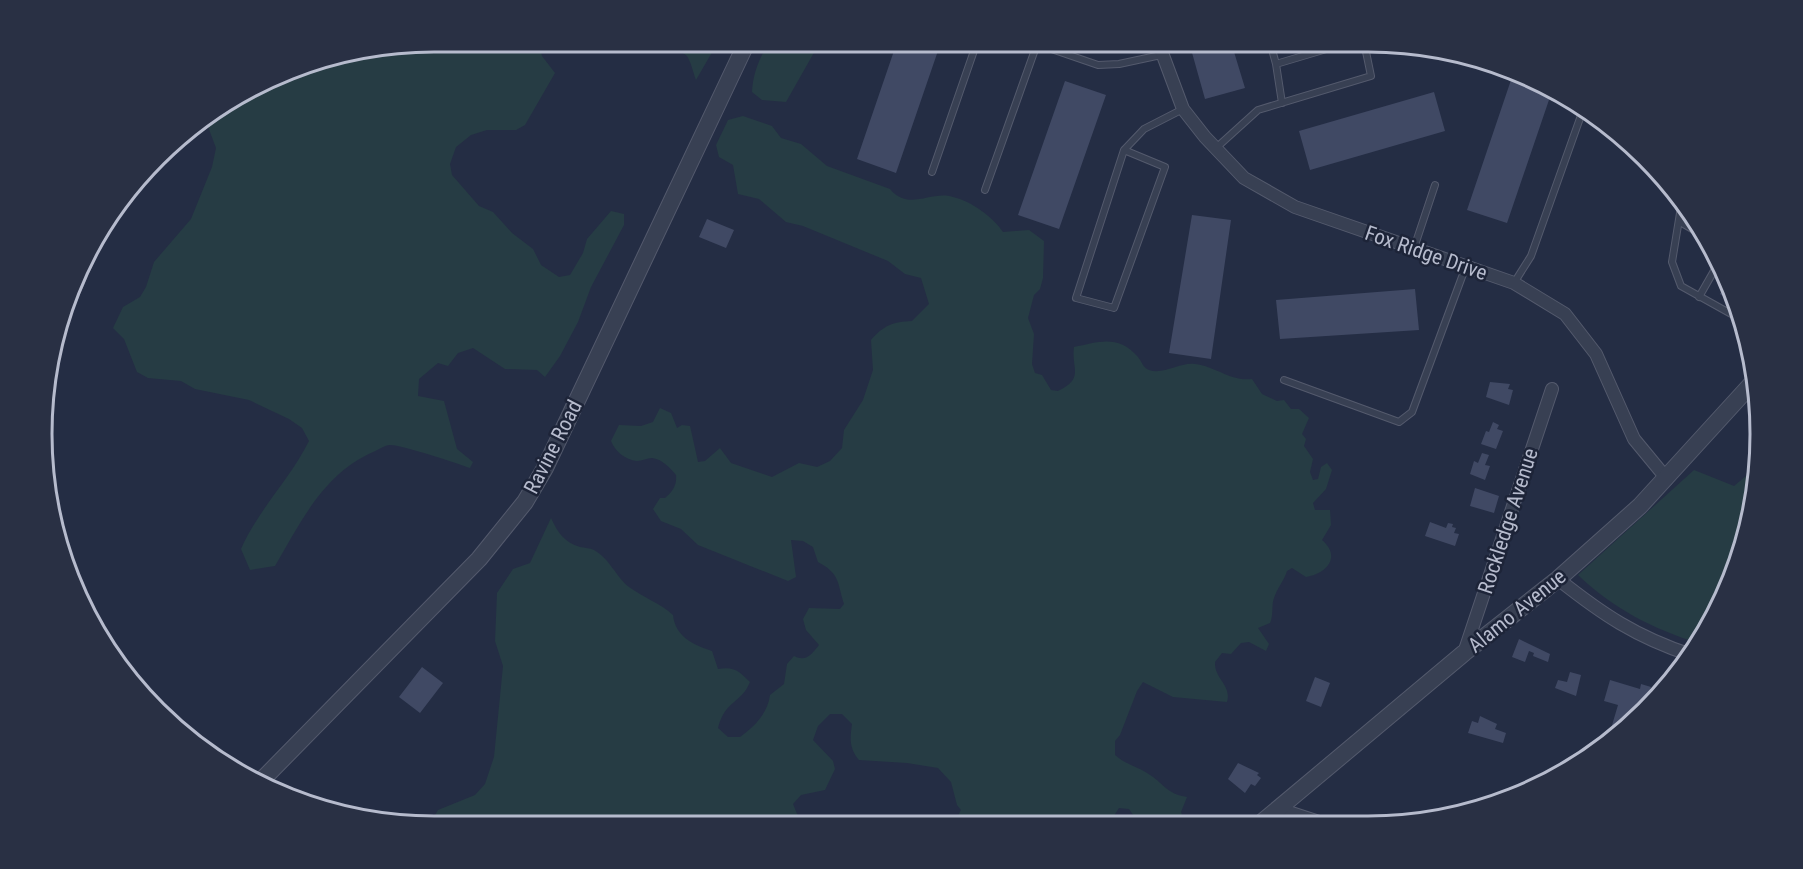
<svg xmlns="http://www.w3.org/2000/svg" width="1803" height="869" viewBox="0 0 1803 869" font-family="'Roboto Condensed',sans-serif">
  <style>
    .green { fill: #263c44 }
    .building { fill: #404964 }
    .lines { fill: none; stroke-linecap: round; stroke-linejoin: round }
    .service-casing { stroke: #545a6d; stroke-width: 8 }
    .minor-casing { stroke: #545a6d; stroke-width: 14 }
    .tertiary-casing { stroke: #545a6d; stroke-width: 18 }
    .service { stroke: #384053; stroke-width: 6 }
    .minor { stroke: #384053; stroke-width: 12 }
    .tertiary { stroke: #384053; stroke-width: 16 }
    .labels { text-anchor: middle; stroke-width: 5; stroke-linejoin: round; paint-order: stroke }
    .street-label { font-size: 21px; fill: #b6bbcd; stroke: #1d2438 }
    .rim { fill: none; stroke: #b6bbcd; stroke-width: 3 }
  </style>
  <rect width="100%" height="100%" fill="#242d44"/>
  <!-- green -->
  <path class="green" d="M435,42h104l3,14 13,17 -30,52 -9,5h-29l-16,5 -15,12 -6,17 2,11 27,31 14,6 19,21 21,16 8,16 18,12 11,-2 13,-22 4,-14 24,-28 13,3v11l-33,62 -13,35 -18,34 -15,21 -8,-7 -32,-1 -32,-21 -15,5 -10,13 -10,-3 -19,16 -1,17 26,5 13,48 16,13 -3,6c-10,-4 -72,-24 -80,-23 -5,0 -12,5 -17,7 -50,22 -72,70 -98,114l-25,4 -9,-21c17,-39 49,-70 68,-108l-7,-13 -13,-9 -40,-19 -54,-11 -14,-8 -33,-3 -11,-6 -13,-33 -11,-11 10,-21 17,-10 6,-10 8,-25 37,-43 21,-52 4,-19 -9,-24 6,-10 95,-51z
    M640,42h78l-22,38c-3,-8 -5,-18 -9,-24 -8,-9 -33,-1 -47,-14z
    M770,42h50l-34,60 -24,-2 -10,-8c1,-18 7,-35 18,-50z
    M743,116l29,10 9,12 20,6 26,22 63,23c19,23 41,1 63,8 18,4 40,20 50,35l26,-2 15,11 -1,37 -3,11 -6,6 -6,23 6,16 -2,30 3,9 7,2 9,15 7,1c27,-13 13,-22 16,-44 25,-5 44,-13 64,10 4,5 5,11 11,13 15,5 31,-8 46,-6 20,2 36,18 57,15l10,15 15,7 7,-1 7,9h8l10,9 -7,16 4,5 -2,7 9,13 -3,13 3,8 5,-1 3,-12 6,-4 5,7 -6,19 -13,14 2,7h15l1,15 -9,15c20,17 4,34 -16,37l-14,-9 -5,3c-3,10 -10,17 -13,27 -3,8 0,16 -4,25l-12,5 11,16 -3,7 -17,-9 -8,1 -10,11 -9,-1 -7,9c-1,17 17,23 12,40l-54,-5 -30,-15 -6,9 -17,44 -5,6v14c10,9 21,11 32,18 17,10 19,21 40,24l-6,15 4,12 -45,1 -11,-16 -10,-1 -11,17h-155l8,-15 -4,-5 -6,-23 -13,-14 -31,-5 -48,-3c-10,-12 -9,-21 -7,-36l-10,-10h-12l-12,12 -5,14 20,21 2,8 -10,21 -24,5 -8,9 4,10 12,12 -376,1 -2,-5 7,-12 37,-15 10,-11 9,-27 9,-91 -8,-25 2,-48 16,-24 17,-6 21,-45c7,15 13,24 29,29 5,1 10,1 14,3 17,10 21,26 35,37 15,11 31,16 44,28 2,21 20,30 39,36l6,18c16,-3 21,2 32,13 -9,22 -25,18 -32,46l10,9h12c14,-10 28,-24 30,-42l14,-11 3,-20 7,-8c12,6 17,-1 25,-11l-13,-15 -3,-11 6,-11 31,1 4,-5c-7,-23 -4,-30 -26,-42l-5,-15 -10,-6 -12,-1 5,37 -8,4 -90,-36 -17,-16 -20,-8 -8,-12 7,-11h5c8,-7 12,-13 11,-23 -6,-7 -14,-16 -24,-17 -5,0 -10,3 -15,3 -12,-1 -22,-10 -26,-20l8,-16 22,1 12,-4 7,-14 11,5 6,15 5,-3 8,1 8,36 7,-1 15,-13 11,15 41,14 27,-14 18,4 13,-6 12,-13 2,-18 19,-30 10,-30 -2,-30c13,-15 22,-18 41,-19l17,-17 -8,-26 -16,-4 -17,-13 -85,-35 -17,-4 -27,-23 -21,-5 -5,-29 -14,-8 -3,-12 12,-25z
    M1758,466l-5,45 -22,74 -33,58c-45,-14 -86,-35 -120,-68l116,-105 40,16z"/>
  <!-- building -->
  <path class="building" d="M897,42h44l-45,131 -39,-14z
    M1189,42h42l14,46 -40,11z
    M1511,80l40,14 -44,129 -40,-13z
    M1065,81l41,14 -47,134 -41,-14z
    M1434,92l11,39 -135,39 -11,-39z
    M1192,215l39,5 -20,139 -42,-6z
    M707,219l27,11 -8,18 -27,-11z
    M1728,279l3,6 7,22 -18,-13z
    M1415,289l4,41 -139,9 -4,-39z
    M1490,382l20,2 -2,5 5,1 -4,15 -23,-8z
    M1493,422l6,3 -2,4 6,2 -7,18 -15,-5 5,-13 3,1z
    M1482,453l7,2 -4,10 5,1 -5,14 -15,-6 4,-13 4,2z
    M1475,488l24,8 -5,17 -24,-7z
    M1430,522l16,6 2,-5 5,1 -1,3 4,1 -2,5 5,1 -4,12 -30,-10z
    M1519,639l31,15 -2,8 -15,-6 1,-3 -5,-2 -4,11 -13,-5z
    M422,667l21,16 -23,30 -21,-16z
    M1570,672l11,3 -5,21 -21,-8 3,-8 9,2z
    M1315,677l15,6 -9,24 -15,-6z
    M1610,680l30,9 1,-5 10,3 -7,22 -8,5 -17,20 -9,-2 8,-27 -14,-4z
    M1480,716l17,8 -2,5 11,4 -3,10 -35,-10 4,-12 6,2z
    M1238,763l21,10 -2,2 4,3 -6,8 -4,-2 -6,9 -17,-14z"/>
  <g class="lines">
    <!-- service casing -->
    <g class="service-casing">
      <path id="service" d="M1031,42l67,23 21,-1 42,-9
        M1270,42l6,22 74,-22
        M1276,64l6,39
        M1216,148l42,-38 113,-34 -7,-34
        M1124,150l41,17 -51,141 -38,-10 48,-148 20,-21 39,-20
        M932,172l45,-130
        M985,190l52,-146
        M1682,201l-10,61 9,24 61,34
        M1680,222l26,15
        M1414,248l21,-63
        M1514,283l17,-27 53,-149
        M1699,297l20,-35
        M68,312l37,-85
        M1284,380l115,42 13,-10 54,-146"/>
    </g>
    <!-- minor casing -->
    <g class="minor-casing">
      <path id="minor" d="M1158,42l25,67 22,28 39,41 51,29 219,76 51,31 31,40 38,85 33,40
        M1558,579c44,35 78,58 133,76
        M1464,653l88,-264
        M1279,809l46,15"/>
    </g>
    <!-- tertiary casing -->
    <g class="tertiary-casing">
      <path id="tertiary" d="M260,782l219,-223 46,-57 20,-34 202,-426
        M1260,824l204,-171 94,-74 82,-73 116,-127"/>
    </g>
    <!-- service -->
    <use href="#service" class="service"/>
    <!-- minor -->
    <use href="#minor" class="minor"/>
    <!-- tertiary -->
    <use href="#tertiary" class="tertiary"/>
  </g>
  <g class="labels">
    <!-- street labels -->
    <g class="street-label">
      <text transform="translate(1426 253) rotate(19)" y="7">Fox Ridge Drive</text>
      <text transform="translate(553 447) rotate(-63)" y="7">Ravine Road</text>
      <text transform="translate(1508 521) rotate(-72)" y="7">Rockledge Avenue</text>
      <text transform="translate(1517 611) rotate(-39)" y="7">Alamo Avenue</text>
    </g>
  </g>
  <!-- crop -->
  <path d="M0 0H1803V869H0ZM434 52H1368A382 382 0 0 1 1750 434V434A382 382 0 0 1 1368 816H434A382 382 0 0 1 52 434V434A382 382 0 0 1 434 52Z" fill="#293044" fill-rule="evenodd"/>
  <path class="rim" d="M434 52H1368A382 382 0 0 1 1750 434V434A382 382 0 0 1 1368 816H434A382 382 0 0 1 52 434V434A382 382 0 0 1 434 52Z"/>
</svg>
